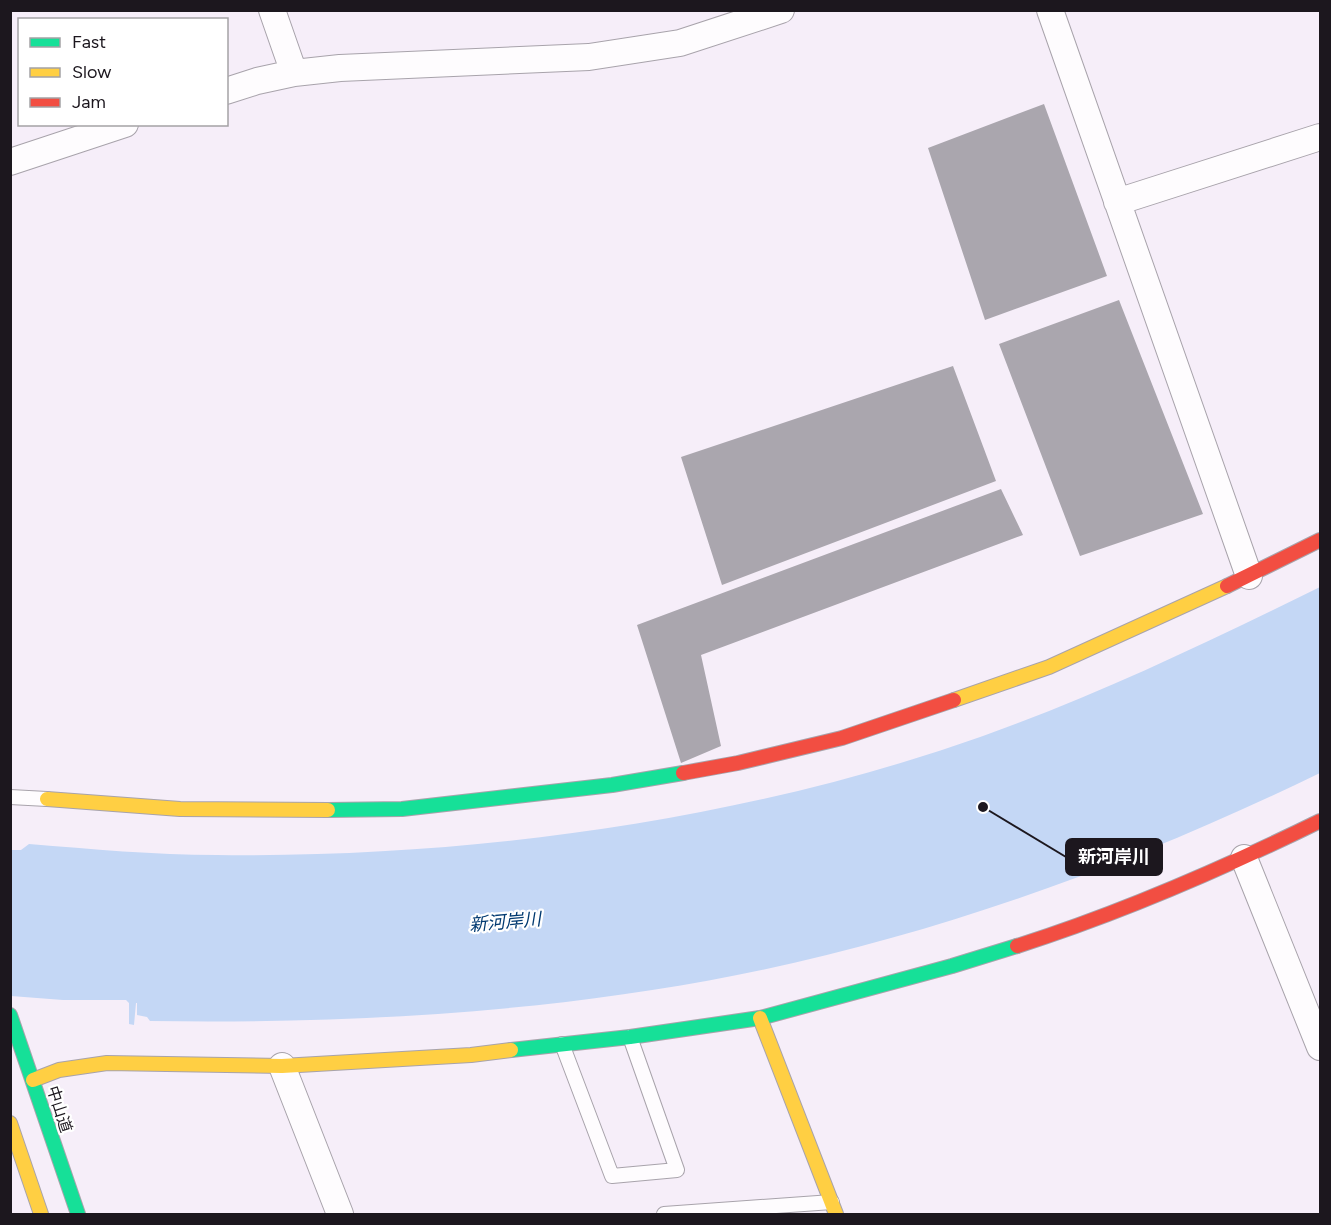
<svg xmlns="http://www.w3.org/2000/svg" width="1331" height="1225" viewBox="0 0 1331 1225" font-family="Figtree,'Noto Sans JP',sans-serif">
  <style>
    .water { fill: #c4d7f5 }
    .building { fill: #aaa6ae }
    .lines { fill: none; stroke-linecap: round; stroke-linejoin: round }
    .lane-casing { stroke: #a8a3ab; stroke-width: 16 }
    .street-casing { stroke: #a8a3ab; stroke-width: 28 }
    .fast-casing { stroke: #a8a3ab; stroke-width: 16 }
    .slow-casing { stroke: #a8a3ab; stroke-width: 16 }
    .jam-casing { stroke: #a8a3ab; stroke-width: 16 }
    .lane { stroke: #fefcfe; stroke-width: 14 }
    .street { stroke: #fefcfe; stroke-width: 26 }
    .fast { stroke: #16e098; stroke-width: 14 }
    .slow { stroke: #ffcf43; stroke-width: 14 }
    .jam { stroke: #f24e42; stroke-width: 14 }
    .labels { text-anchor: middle; stroke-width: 4.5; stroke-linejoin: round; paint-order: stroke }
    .street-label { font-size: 16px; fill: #1c171e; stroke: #fff }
    .water-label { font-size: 18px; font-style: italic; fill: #023a71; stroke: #fff }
    .leader { fill: none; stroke: #1c171e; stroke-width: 2 }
    .callout-dot { fill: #1c171e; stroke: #fff; stroke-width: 2 }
    .callout { fill: #1c171e; stroke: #1c171e; stroke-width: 2 }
    .callout-label { font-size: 18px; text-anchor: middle; font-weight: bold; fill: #fff }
  </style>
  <rect width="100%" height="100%" fill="#f6eef9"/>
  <!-- water -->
  <path class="water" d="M1320,587v186c-185,90 -381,162 -583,202 -190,38 -394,49 -587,46l-3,-4 -10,-2v-12h-1l-2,22 -5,-1v-21l-3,-3h-63l-52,-4v-146h10l8,-6c63,5 125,11 188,11 253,3 527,-34 766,-119 115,-41 227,-95 337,-149z"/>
  <!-- building -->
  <path class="building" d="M1044,104l63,172 -122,44 -57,-172z
    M1119,300l84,214 -123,42 -81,-212z
    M953,366l43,115 -274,104 -41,-128z
    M1001,489l22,46 -322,120 20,91 -40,17 -44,-138z"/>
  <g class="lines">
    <!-- lane casing -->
    <g class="lane-casing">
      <path id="lane" d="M10,797l37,2
        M562,1044l50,132 65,-6 -47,-133
        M664,1214l168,-12"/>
    </g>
    <!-- street casing -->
    <g class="street-casing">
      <path id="street" d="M272,10l22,63
        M1050,10l199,566
        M226,91l31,-10 37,-8 46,-5 249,-11 91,-14 101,-33
        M10,162l115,-38
        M1117,202l203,-65
        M1244,858l76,189
        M282,1066l58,148"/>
    </g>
    <!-- fast casing -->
    <g class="fast-casing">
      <path id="fast" d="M328,810l74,-1 210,-24 71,-12
        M10,1015l68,199
        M511,1050l119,-13 130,-19 192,-52 65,-20"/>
    </g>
    <!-- slow casing -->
    <g class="slow-casing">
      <path id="slow" d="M954,700l95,-33 178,-81
        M47,799l133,10 148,1
        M760,1018l76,196
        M33,1080l26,-10 48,-7 175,3 189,-11 40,-5
        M10,1123l31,91"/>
    </g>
    <!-- jam casing -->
    <g class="jam-casing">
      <path id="jam" d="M1227,586l93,-46
        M683,773l55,-10 104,-25 112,-38
        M1017,946c104,-33 205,-77 303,-125"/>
    </g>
    <!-- lane -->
    <use href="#lane" class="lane"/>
    <!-- street -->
    <use href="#street" class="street"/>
    <!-- fast -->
    <use href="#fast" class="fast"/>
    <!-- slow -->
    <use href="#slow" class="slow"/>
    <!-- jam -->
    <use href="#jam" class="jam"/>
  </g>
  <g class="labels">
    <!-- street labels -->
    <g class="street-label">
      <text transform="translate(60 1109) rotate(72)" y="6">中山道</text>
    </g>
    <!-- water labels -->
    <g class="water-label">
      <text transform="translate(505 922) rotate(-5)" y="6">新河岸川</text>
    </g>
  </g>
  <!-- callouts -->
  <path class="leader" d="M983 807L1066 857"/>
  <circle class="callout-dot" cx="983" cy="807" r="6"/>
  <rect class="callout" x="1066" y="839" width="96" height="36" rx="6"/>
  <g class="callout-label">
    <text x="1114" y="863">新河岸川</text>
  </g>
  <!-- border -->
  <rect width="1331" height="1225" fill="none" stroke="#1c171e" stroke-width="24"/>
  <!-- legend -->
  <rect x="18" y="18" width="210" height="108" fill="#ffffff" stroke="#a4a2a5" stroke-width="1.5"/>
  <rect x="30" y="38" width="30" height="9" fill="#16e098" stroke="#a4a2a5" stroke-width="1.5"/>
  <text x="72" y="48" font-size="18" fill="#1c171e">Fast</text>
  <rect x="30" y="68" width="30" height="9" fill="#ffcf43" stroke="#a4a2a5" stroke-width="1.5"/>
  <text x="72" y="78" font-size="18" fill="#1c171e">Slow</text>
  <rect x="30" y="98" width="30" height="9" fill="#f24e42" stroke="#a4a2a5" stroke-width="1.5"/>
  <text x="72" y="108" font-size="18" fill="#1c171e">Jam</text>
</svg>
